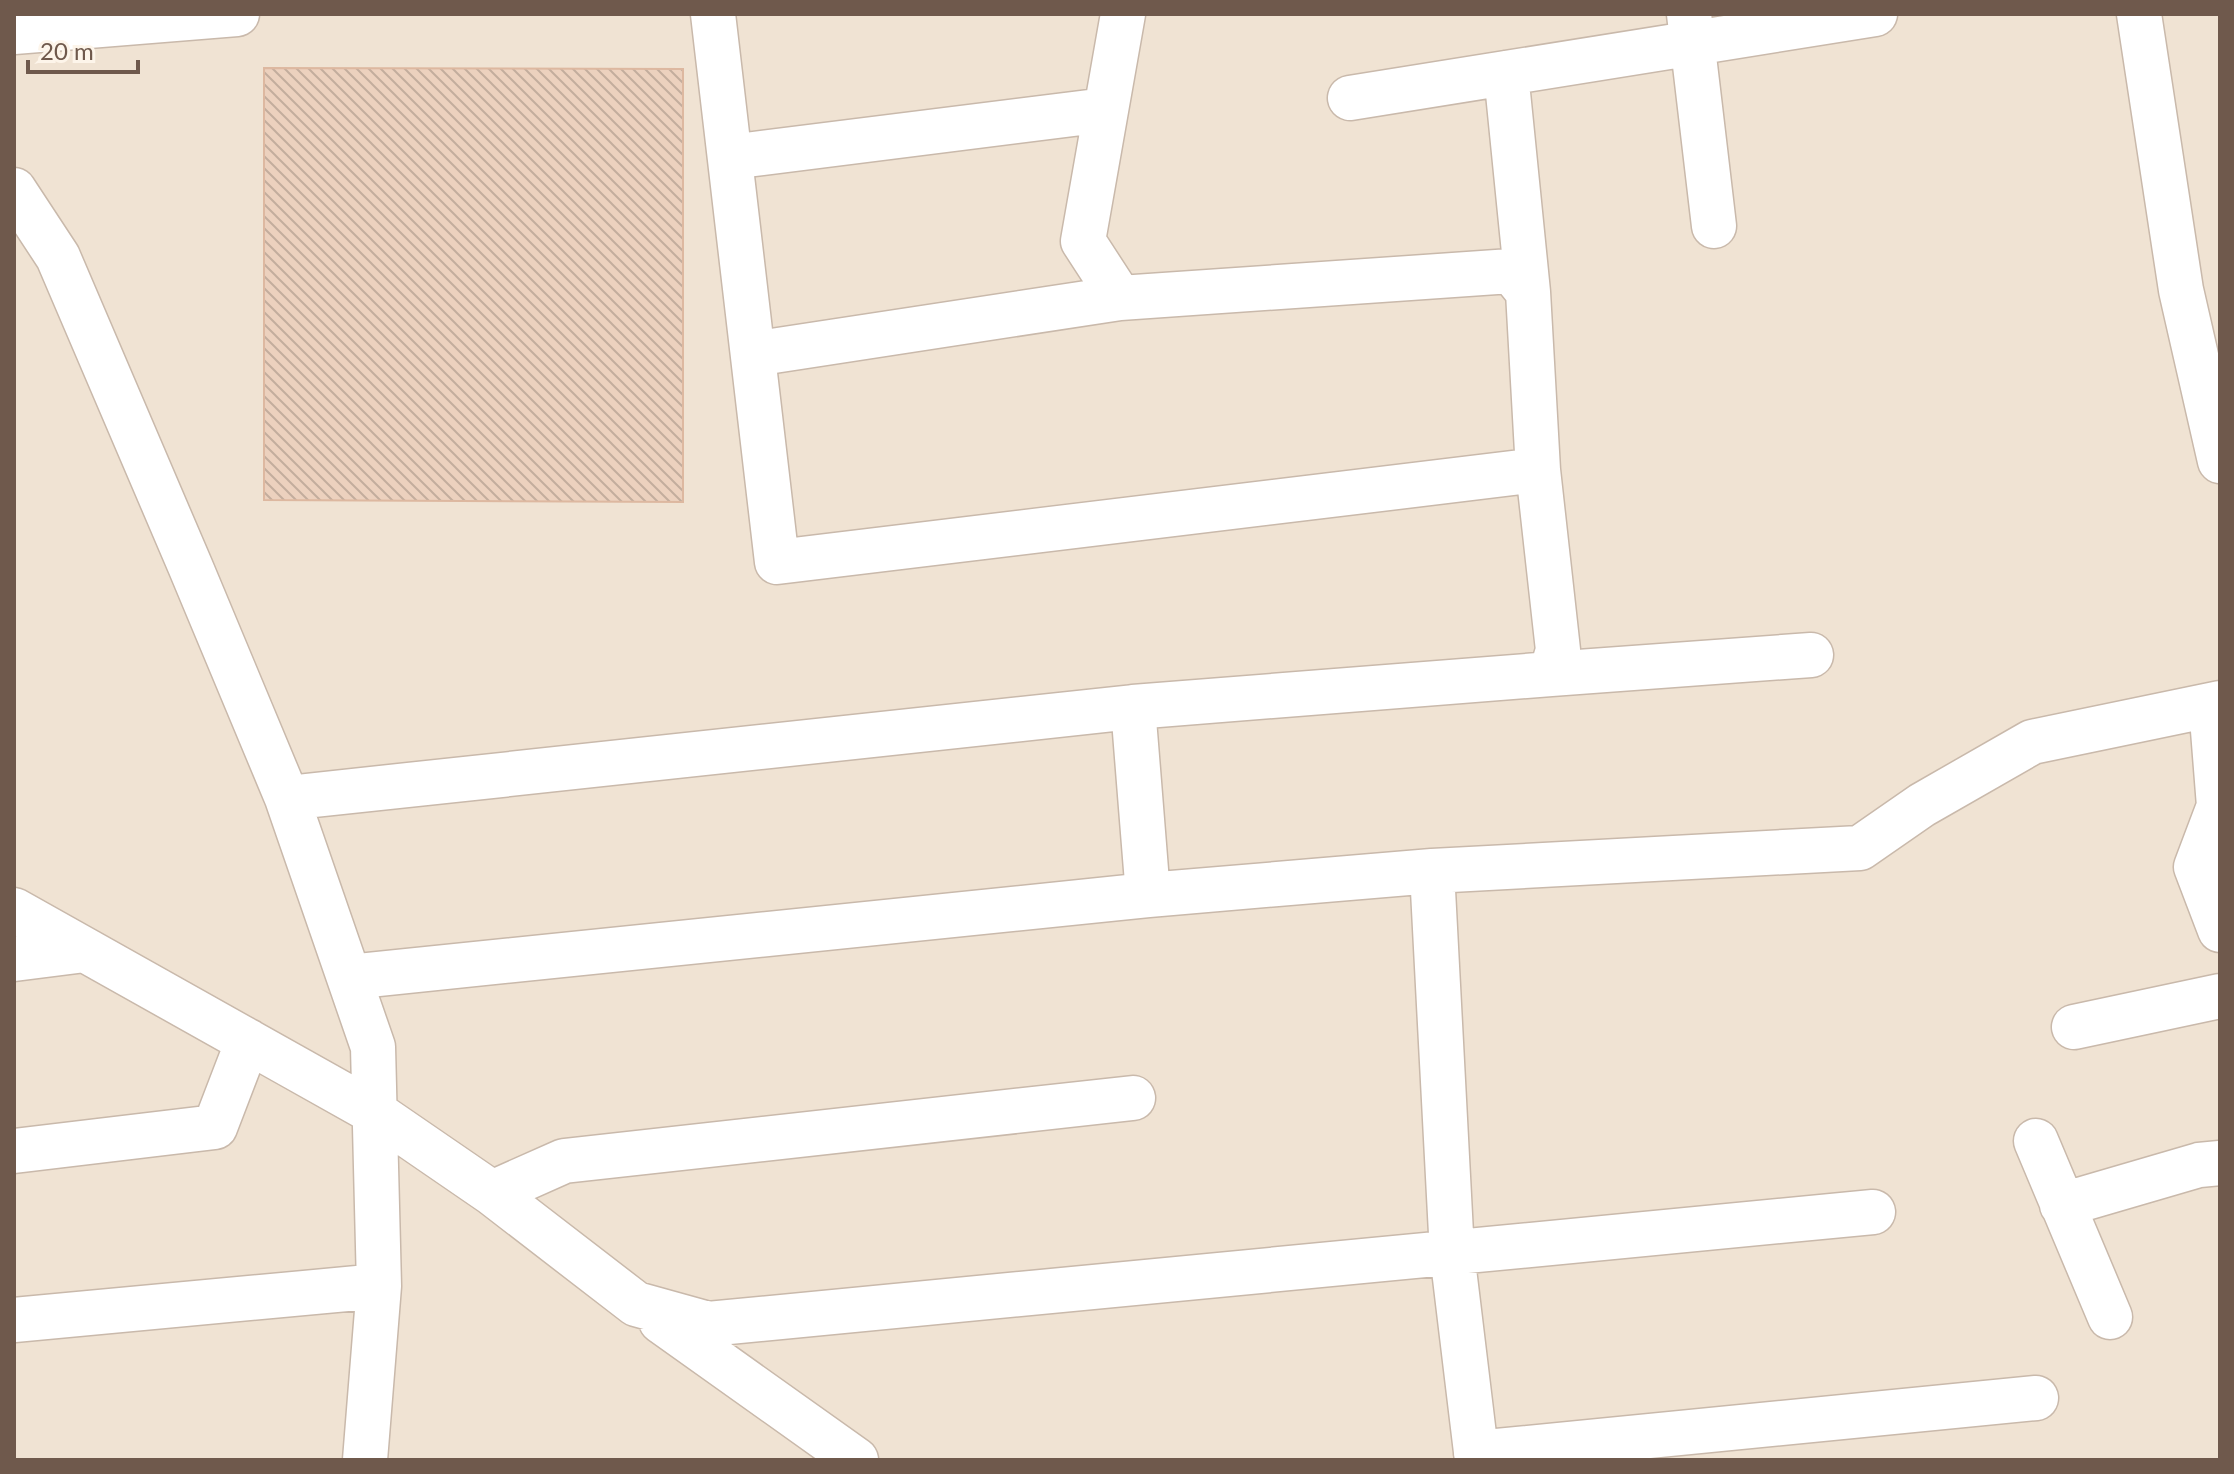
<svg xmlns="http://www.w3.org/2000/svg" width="2234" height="1474" viewBox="0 0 2234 1474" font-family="Lato,sans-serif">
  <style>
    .residential { fill: #f0e3d3 }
    .building { fill: url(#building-back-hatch); stroke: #ddb8a0; stroke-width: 2 }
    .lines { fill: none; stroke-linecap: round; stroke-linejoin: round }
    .minor-casing { stroke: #c9b9ab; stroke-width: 47 }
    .minor { stroke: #fff; stroke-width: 44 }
  </style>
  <defs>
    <pattern id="building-back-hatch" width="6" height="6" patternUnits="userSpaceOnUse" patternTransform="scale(2)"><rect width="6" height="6" fill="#ecd1be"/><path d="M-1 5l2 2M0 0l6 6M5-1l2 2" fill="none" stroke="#c3ad9d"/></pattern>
  </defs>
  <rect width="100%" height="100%" fill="#faf1e4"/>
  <!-- residential -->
  <path class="residential" d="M14,14h2206v1446h-2206z"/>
  <!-- building -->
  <path class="building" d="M264,68l419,1v433l-419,-2z"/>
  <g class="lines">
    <!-- minor casing -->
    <g class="minor-casing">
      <path id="minor" d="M713,14l64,548 761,-92
        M1123,14l-40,227 37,57 391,-27 17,21 10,178 20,180 -7,24 -418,33
        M1689,14l25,212
        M2139,14l42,276 39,171
        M14,32l223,-18
        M1506,73l22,219
        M1350,98l525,-84
        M730,157l375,-47
        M14,190l44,67 133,311 96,230 86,249 6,239 -14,174
        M753,354l367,-56
        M1551,674l260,-19
        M2211,705l8,101 -23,61 24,63
        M287,798l846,-91 15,188
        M1432,871l20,382 25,207
        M14,910l360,202 118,81 144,111 72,20 1165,-112
        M14,959l71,-9
        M349,977l799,-82 284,-24 428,-23 62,-43 110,-63 188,-39
        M2074,1027l146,-31
        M2036,1141l74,176
        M14,1151l201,-24 33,-86
        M492,1193l72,-32 569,-63
        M2062,1205l137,-40 21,-2
        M14,1320l365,-34
        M661,1321l195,139
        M1476,1453l560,-55"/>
    </g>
    <!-- minor -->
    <use href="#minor" class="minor"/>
  </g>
  <!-- border -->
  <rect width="2234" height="1474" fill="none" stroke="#6f594c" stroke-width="32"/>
  <!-- scale -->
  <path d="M28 60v12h110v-12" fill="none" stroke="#6f594c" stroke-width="4"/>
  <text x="40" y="60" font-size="24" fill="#6f594c" stroke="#fdf5ea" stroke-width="6" paint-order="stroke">20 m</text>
</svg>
